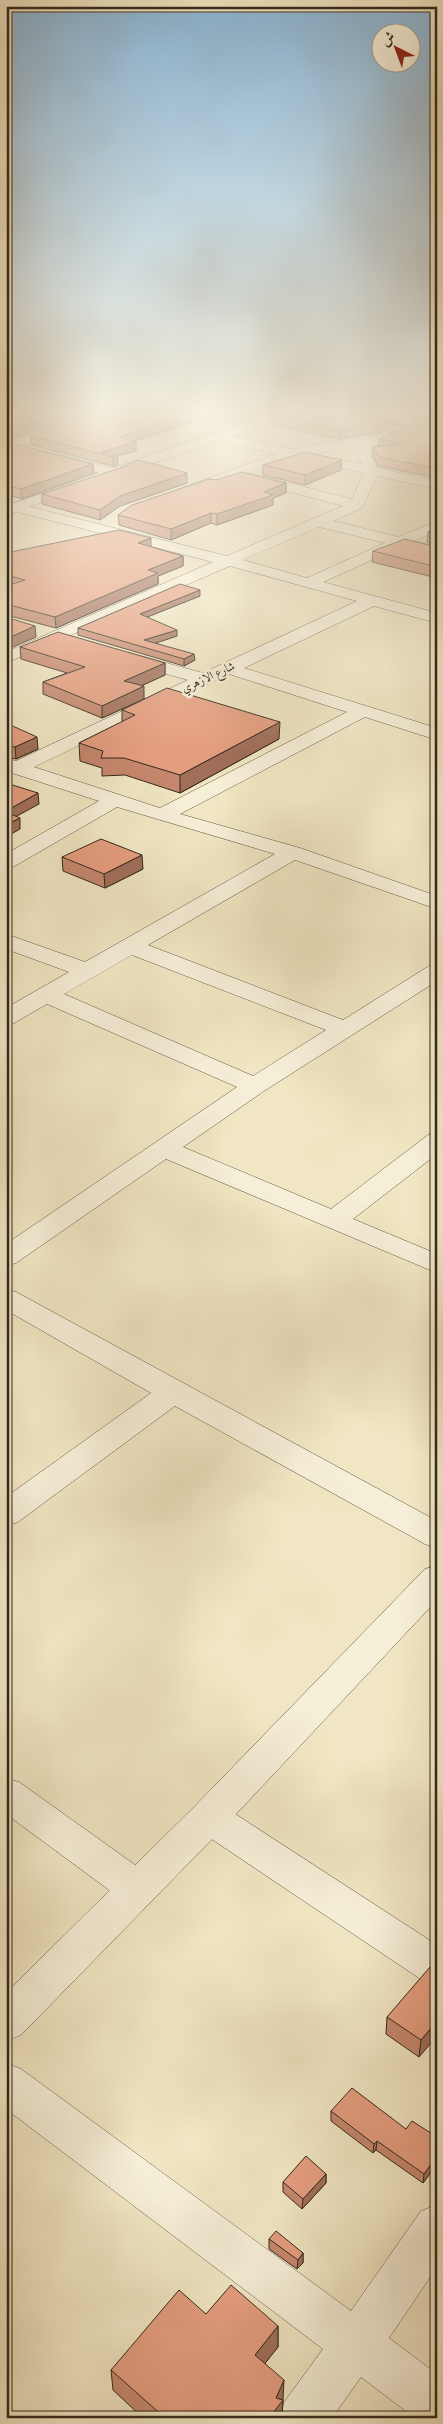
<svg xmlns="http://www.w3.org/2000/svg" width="443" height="2424" viewBox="0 0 443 2424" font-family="'IM FELL French Canon',Amiri,serif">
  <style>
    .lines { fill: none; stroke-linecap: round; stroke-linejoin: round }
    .minor-casing { stroke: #625846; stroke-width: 1 }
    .tertiary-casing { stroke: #625846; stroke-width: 1 }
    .minor { fill: #f6efd8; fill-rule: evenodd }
    .tertiary { fill: #f6efd8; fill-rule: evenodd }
    .wall { fill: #c5876d; stroke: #32291d }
    .shaded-wall { fill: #a06e59; stroke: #32291d }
    .building { fill: #e59d7f; stroke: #32291d }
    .labels { text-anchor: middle; stroke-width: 5; stroke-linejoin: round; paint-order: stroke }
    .far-street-label { font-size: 12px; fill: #32291d; stroke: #f6efd8 }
  </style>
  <rect width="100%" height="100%" fill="#f1e6c3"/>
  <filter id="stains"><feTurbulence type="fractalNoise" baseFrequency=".004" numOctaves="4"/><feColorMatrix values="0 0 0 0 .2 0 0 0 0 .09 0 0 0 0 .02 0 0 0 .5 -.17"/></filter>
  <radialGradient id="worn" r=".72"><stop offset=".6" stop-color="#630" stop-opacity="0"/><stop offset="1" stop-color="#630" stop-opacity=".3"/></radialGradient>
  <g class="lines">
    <!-- minor casing -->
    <g class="minor-casing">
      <path id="minor" d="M97,412h19l-1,3 -109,36v-9z
        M409,412h13l-14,19 -37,19 -1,4 7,14 60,13v8l-60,-13 -15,32 -29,13 65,16 39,-16v10l-23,10 23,5v10l-36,-9 -78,35 114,31v10l-63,-17 -130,62 193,60v12l-72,-23 -185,97 120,34 137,48v13l-142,-49 -147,85 195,75 86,-54 8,-2v17l-173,110 -81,56 148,62 97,-74 9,-2v21l-84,65 84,35v19l-271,-114 -150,104 -10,3v-22l231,-157 -190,-83 -33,19 -8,2v-17l63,-36 -63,-23v-15l79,28 190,-108 -158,-47 -104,60 -7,2v-15l93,-53 -90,-29 -3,-2v-12l10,3 172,-81 -64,-18 -3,-4 3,-4 6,-1 73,20 154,-72 -127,-35 -224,97v-11l207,-90 -207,-53v-8l221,55 116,-50 -98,-26 -2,-3 2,-2 -59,21h-10l-2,-3 2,-3 100,-36 -64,-14 -2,-3 2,-3 5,-1 74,16 90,-15 17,-9zM360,446l-4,8 6,10 -50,-10zM292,457l72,16 -12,26 -103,-26zM319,527l66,16 -78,35 -64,-18zM229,674l118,38 -187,96 -126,-41zM132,955l194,75 -73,46 -189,-82z
        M57,454l63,16 2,3 -7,4 -63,-16 -2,-3 2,-3z
        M6,1289l10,3 421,229v27l-12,-4 -250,-138 -157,116 -12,4v-29l145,-104 -145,-83z
        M6,1778l13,4 133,95 6,12 -6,12 -14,5 -14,-5 -118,-87z
        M209,1801l14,5 214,139v40l-15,-5 -227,-152 -5,-11 5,-11z
        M6,2063l15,6 330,242 70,-100 16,-6v62l-48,71 48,36v44h-22l-54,-41 -29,41h-55l8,-17 38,-52 -317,-240z"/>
    </g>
    <!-- tertiary casing -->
    <g class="tertiary-casing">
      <path id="tertiary" d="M274,412h19l-1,3 -286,100v-9z
        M437,1566v34l-214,228 -202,207 -15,6v-48l189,-187 230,-237z"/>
    </g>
    <!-- minor -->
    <use href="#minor" class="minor"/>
    <!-- tertiary -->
    <use href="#tertiary" class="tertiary"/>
  </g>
  <!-- wall -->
  <path class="wall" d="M103,412h165l-20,7 -28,-6 -86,28 2,1v9l-19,5 1,9 -5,1 -81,-21 -1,-9z
    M281,412h125l-9,12 -17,8 -41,7 -68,-15 1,-9z
    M437,412v17l-22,-4 1,-9z
    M437,431v47l-59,-12 -5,-10v-9l6,-1v-7z
    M6,443l87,21 1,9 -72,26 -16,-5z
    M263,465l78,5 -36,15 -42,-10z
    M216,480l70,3v10l-13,5v7l-56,20 -6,-2 -40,17 -52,-15 -1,-10z
    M187,483l-67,23 -20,14 -58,-16v-10z
    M437,528v16l-10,-2 1,-10z
    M151,547l32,9v10l-25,10v8l-102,44 -50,-13v-29h3l-3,-1v-32z
    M437,547v31l-65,-16 1,-11z
    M200,596l-53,21 30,19 -22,7 40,17 -11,6 -106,-31v-7z
    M20,647l145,16v12l-24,11 3,13 -42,19 -59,-24v-12l24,-9 -46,-14z
    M122,710l157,29 -99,54 -55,-18 -23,1v-8l-22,-7 -1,-18 43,-21z
    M6,723l32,26 -22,10 -10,-2z
    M62,857l81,12 -38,19 -42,-17z
    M437,1968l-18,89 -33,-23 1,-17z
    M331,2111l75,18 31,8v27l-14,19 -47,-33 -3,3 -42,-32z
    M326,2174v9l-24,26 -19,-17v-10z
    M269,2239l34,14v10l-6,6 -28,-20z
    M206,2314l72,12v21l-13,16 18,37 -1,18h-139l-30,-28 -2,-20z"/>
  <!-- shaded-wall -->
  <path class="shaded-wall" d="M64,412h27l-85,28v-9z
    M196,412h24v1l-100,33v-9z
    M248,412h20l-20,7z
    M400,412h6l-9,12 -17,8 -41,7v-9z
    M136,442v9l-19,5 1,9 -5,1v-9l-12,-5z
    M342,460l-1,10 -36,15v-10z
    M93,464l1,9 -72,26 -1,-10z
    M187,473v10l-67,23 -20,14v-10l20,-14z
    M286,483v10l-13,5v7l-56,20v-11l47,-22z
    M211,513v10l-40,17v-11z
    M151,538v10l-13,-5z
    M183,556v10l-25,10v8l-102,44 -1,-11 93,-47z
    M200,590v6l-60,24v-6z
    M35,626l1,11 -30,13v-11z
    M177,630v6l-33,11v-7z
    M194,654l1,6 -11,6v-7z
    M165,663v12l-40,18 -1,-12z
    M144,686v13l-42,19v-12z
    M280,722l-1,17 -99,54v-18z
    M37,737l1,12 -22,10 -1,-12z
    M38,793l1,11 -33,18v-11z
    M20,818v11l-14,8v-12z
    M142,855l1,14 -38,19 -1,-14z
    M437,2021v15l-18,21 2,-17z
    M377,2141l-1,9 -3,3 1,-9z
    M437,2156v8l-14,19 1,-9z
    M326,2174v9l-24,26 1,-10z
    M303,2253v10l-6,6 1,-9z
    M278,2326v21l-23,29v-21z
    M284,2380l-2,38h-13l7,-20z"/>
  <!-- building -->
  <path class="building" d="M6,412h58l-58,19z
    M103,412h93l-76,25 16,5 -35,10 16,4 -4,1 -82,-21z
    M281,412h119l-3,3 -16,8 -42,7 -67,-15z
    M418,412h19v9l-21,-5z
    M406,425l31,6v38l-58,-12 -6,-10 29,-3 -23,-5z
    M6,443h5l82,21 -72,25 -15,-4z
    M305,452l37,8 -37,15 -42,-10z
    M139,460l48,13 -67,23 -20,14 -58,-16 78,-26z
    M242,472l44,11 -22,9 9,3 -56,19 -6,-1 -40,16 -53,-14 14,-10 77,-26 7,1z
    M437,528v6l-9,-2z
    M119,530l32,8 -13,5 45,13 -35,14 10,3 -103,44 -49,-13v-18l19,-6 -19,-5v-22z
    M405,539l32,8v20l-64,-16z
    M180,584l20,6 -60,24 37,16 -33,10 50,14 -10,5 -106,-31z
    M6,617l29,9 -29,13z
    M58,632l107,31 -41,18 20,5 -42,20 -59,-24 42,-15 -65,-20z
    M167,688l113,34 -100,53 -56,-17h-23l2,-7 -24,-8 56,-28 -13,-5z
    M6,723l31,14 -22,10 -9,-2z
    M6,783l32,10 -32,18z
    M6,812l14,6 -14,7z
    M101,839l41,16 -38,19 -42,-17z
    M430,1967l7,1v53l-16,19 -34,-23z
    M352,2088l54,41 6,-8 25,16v19l-13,18 -47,-33 -3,3 -43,-33z
    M306,2156l20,18 -23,25 -20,-17z
    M276,2231l27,22 -5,7 -29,-21z
    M231,2285l47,41 -23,29 29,25 -8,18 7,2 -14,18h-104l-54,-48 68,-80 27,24z"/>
  <!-- sky -->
  <linearGradient id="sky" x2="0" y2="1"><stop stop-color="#8bb7d8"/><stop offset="0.55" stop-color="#f9f4e4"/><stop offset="1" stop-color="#f9f4e4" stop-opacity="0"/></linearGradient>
  <rect width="443" height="751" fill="url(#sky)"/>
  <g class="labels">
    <!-- far-street labels -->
    <g class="far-street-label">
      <text transform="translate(208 677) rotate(-25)" y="4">شارع الازهري</text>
    </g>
  </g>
  <!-- margin -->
  <rect width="443" height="2424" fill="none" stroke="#f1e6c3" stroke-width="25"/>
  <rect x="8" y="8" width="428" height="2409" fill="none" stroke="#32291d" stroke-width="2.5"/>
  <rect x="12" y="12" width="418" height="2399" fill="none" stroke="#32291d"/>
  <!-- north arrow -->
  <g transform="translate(396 48) rotate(318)"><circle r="24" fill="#f6efd8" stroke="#a8a08d"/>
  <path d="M0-4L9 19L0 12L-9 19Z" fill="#8f2418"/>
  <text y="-8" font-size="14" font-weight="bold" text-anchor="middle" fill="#32291d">ش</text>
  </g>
  <rect width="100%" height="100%" filter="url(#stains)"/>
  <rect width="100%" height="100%" fill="url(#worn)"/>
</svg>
